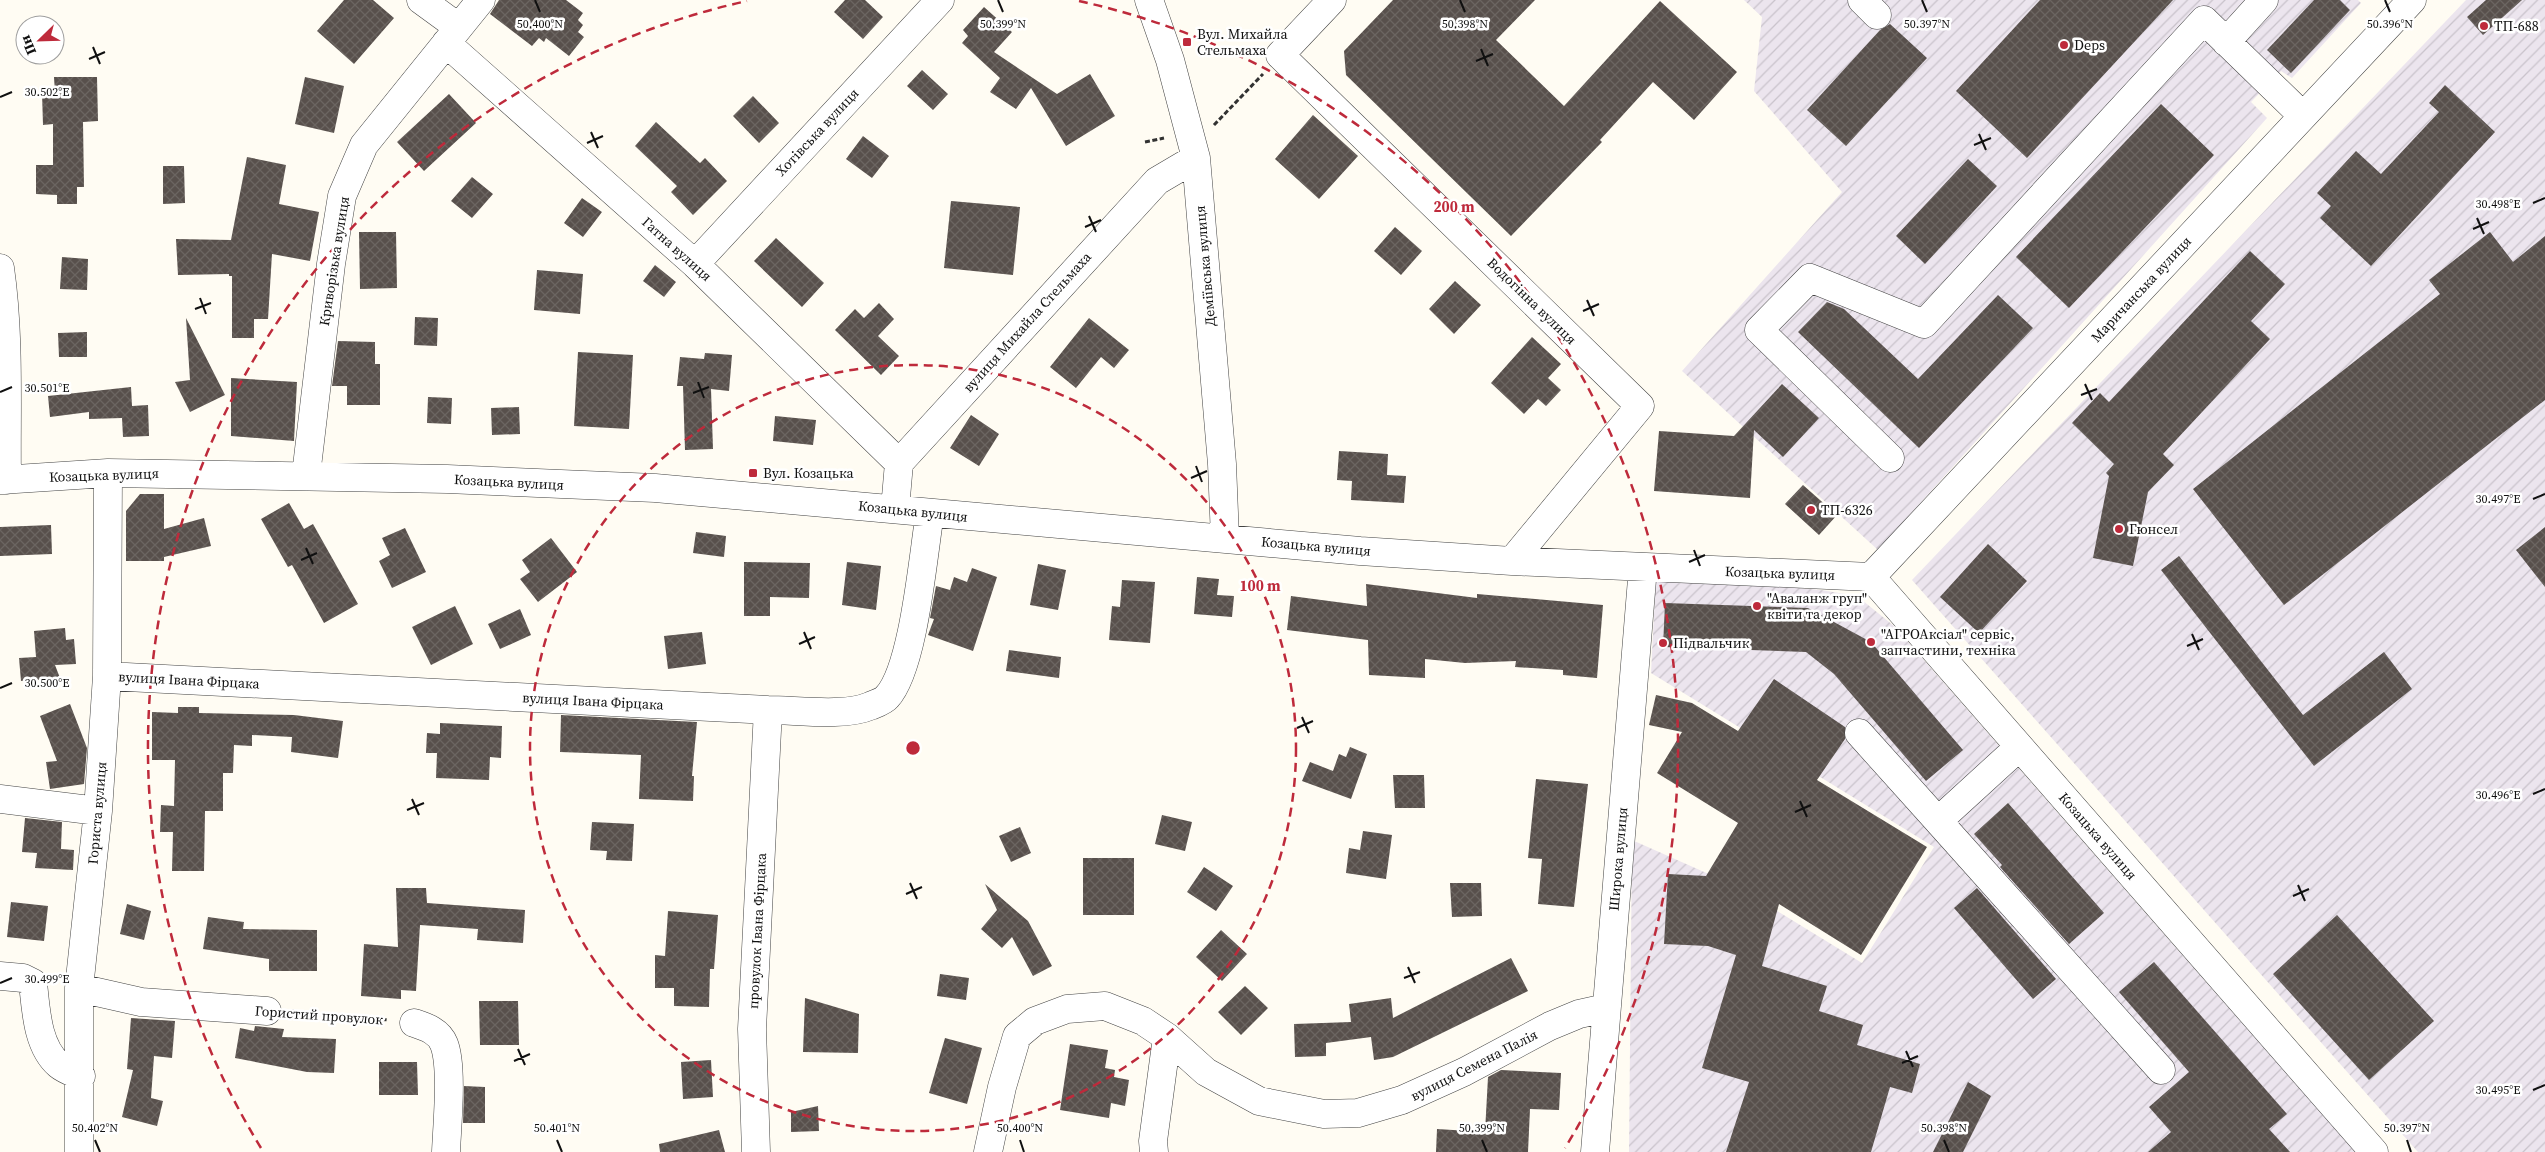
<svg xmlns="http://www.w3.org/2000/svg" width="2545" height="1152" viewBox="0 0 2545 1152" font-family="'Source Serif 4',serif">
  <style>
    .industrial { fill: url(#industrial-furrows) }
    .building { fill: url(#building-cross-hatch) }
    .lines { fill: none; stroke-linecap: round; stroke-linejoin: round }
    .minor-casing { stroke: #434343; stroke-width: 29 }
    .path { stroke: #323232; stroke-width: 3; stroke-dasharray: 5 2.5; stroke-linecap: butt }
    .minor { stroke: #fff; stroke-width: 28 }
    .ticks { fill: none; stroke: #101010; stroke-width: 2 }
    .ring { fill: none; stroke: #be2a3b; stroke-width: 2.5; stroke-dasharray: 9 6 }
    .poi-dot { fill: #be2a3b; stroke: #fff; stroke-width: 2 }
    .labels { text-anchor: middle; stroke-width: 5; stroke-linejoin: round; paint-order: stroke }
    .poi-label { font-size: 14px; fill: #101010; stroke: #fff; text-anchor: start }
    .street-label { font-size: 14px; fill: #101010; stroke: #fff }
    .ticks-label { font-size: 12px; text-anchor: middle; fill: #101010; stroke: #fff; stroke-width: 5; stroke-linejoin: round; paint-order: stroke }
    .centre { fill: #be2a3b; stroke: #fff; stroke-width: 2.5 }
    .ring-label { font-size: 15px; text-anchor: middle; font-weight: bold; fill: #be2a3b; stroke: #fff; stroke-width: 5; stroke-linejoin: round; paint-order: stroke }
  </style>
  <defs>
    <pattern id="industrial-furrows" width="10" height="10" patternUnits="userSpaceOnUse" patternTransform="scale(1.25)"><rect width="10" height="10" fill="#ece5ee"/><path d="M-1 1l2-2M0 10L10 0M9 11l2-2" fill="none" stroke="#c9c3cb"/></pattern>
    <pattern id="building-cross-hatch" width="8" height="8" patternUnits="userSpaceOnUse" patternTransform="scale(1.25)"><rect width="8" height="8" fill="#58504c"/><path d="M0 0l8 8M0 8l8-8" fill="none" stroke="#6b6561"/></pattern>
  </defs>
  <rect width="100%" height="100%" fill="#fffcf3"/>
  <!-- industrial -->
  <path class="industrial" d="M1744,0h614l3,3 -69,75 -11,-7 -30,31 16,16 -389,432 -196,-179 160,-179 -88,-101 8,-74z
    M2466,0h79v1152h-127l-506,-572z
    M1656,576l165,14 36,6 37,30 461,526h-726l3,-312 106,47 124,76 72,-116 -283,-174z"/>
  <!-- building -->
  <path class="building" d="M344,0h29l21,18 -40,46 -37,-33z
    M499,0h67l17,13 -5,7 5,5 -5,7 6,5 -15,19 -23,-18 -2,4 -5,-4 -7,8 -42,-32z
    M845,0h20l18,17 -20,22 -29,-27z
    M1393,0h142l-39,40 68,66 96,-105 77,71 -43,48 -41,-38 -53,58 2,2 -91,94 -165,-161 -2,-24z
    M2040,0h133l-146,158 -71,-67z
    M2314,0h26l10,10 -59,63 -24,-23z
    M2486,0h36l-39,35 -16,-18z
    M984,7l28,25 -18,20 63,42 33,-20 25,42 -49,30 -35,-58 -15,21 -26,-17 10,-14 -38,-35 6,-7 -5,-6z
    M1890,24l37,34 -81,88 -39,-36 73,-80z
    M922,70l26,24 -15,16 -26,-24z
    M54,77h43l1,44 -15,1 1,65h-7v17h-20v-9l-21,-1v-29h17v-41l-10,1 -1,-32h13z
    M305,77l39,9 -10,47 -39,-9z
    M2445,85l50,47 -124,134 -51,-48 11,-12 -14,-13 39,-42 25,23 58,-62 -10,-9z
    M449,94l27,29 -52,48 -27,-29z
    M753,96l26,27 -20,20 -26,-27z
    M2161,104l53,51 -145,153 -53,-51z
    M1313,115l45,41 -39,43 -44,-40z
    M656,122l44,41 5,-5 22,23 -34,34 -22,-23 6,-6 -42,-40z
    M863,136l26,20 -17,22 -26,-19z
    M247,157l39,8 -7,39 40,8 -9,49 -38,-7 -4,65h-14v19h-22v-62h-3v-2l-51,1 -2,-36 55,1z
    M1968,159l29,27 -72,78 -29,-28z
    M163,166h21l1,37 -22,1z
    M472,177l21,17 -21,24 -21,-17z
    M582,198l20,14 -19,25 -19,-14z
    M951,201l69,6 -7,68 -69,-7z
    M1395,227l27,24 -21,24 -27,-24z
    M359,232h37l1,56 -37,1z
    M2490,232l23,30 32,-26v164l-261,205 -91,-116 247,-195 -11,-14z
    M776,238l48,45 -22,24 -48,-46z
    M2250,251l35,33 -34,37 19,18 -107,115 11,11 -26,27 -15,74 -40,-8 16,-82 -3,-3 8,-9 -42,-41 28,-30 9,9z
    M62,257l26,2 -1,31 -27,-1z
    M655,265l21,17 -12,15 -21,-16z
    M537,270l46,4 -3,40 -46,-4z
    M1455,281l26,24 -27,29 -25,-25z
    M1998,295l35,33 -114,120 -121,-116 29,-30 17,7 74,70z
    M879,303l15,16 -16,17 21,20 -18,19 -46,-45 20,-21 9,9z
    M415,317l23,1 -1,28 -23,-1z
    M186,318l39,77 -35,17 -15,-30 15,-2z
    M1089,318l40,32 -15,18 -13,-11 -25,31 -26,-21z
    M87,332v25h-28l-1,-24z
    M1532,337l29,27 -13,14 13,12 -15,16 -8,-7 -14,15 -33,-31z
    M338,341l37,1v22h5v41h-33v-19h-15z
    M578,352l55,3 -4,74 -55,-3z
    M705,353l27,2 -3,36 -18,-2 2,60 -28,1 -2,-64h-6l3,-29 24,2z
    M231,378l66,4 -3,59 -63,-5z
    M1782,384l37,34 -36,39 -29,-27 -4,68 -96,-7 5,-60 75,5z
    M131,387l1,19 16,-1 1,31 -26,1 -1,-19 -33,1v-7l-39,5 -2,-21z
    M428,397l24,1 -1,26 -24,-1z
    M519,407l1,27 -28,1 -1,-27z
    M971,415l28,19 -20,32 -29,-18z
    M775,416l41,4 -3,25 -40,-4z
    M1339,451l49,3 -1,21 19,1 -2,27 -53,-3 1,-19 -15,-1z
    M1803,485l34,30 -18,20 -34,-31z
    M140,494h24v35l40,-11 7,28 -47,11v4h-38v-50z
    M289,503l15,26 9,-5 45,80 -34,19 -32,-58 -4,2 -27,-48z
    M51,525l1,29 -52,2v-29z
    M2545,527v60l-29,-37z
    M405,528l21,44 -34,16 -13,-27 11,-6 -8,-17z
    M696,532l30,4 -2,21 -31,-4z
    M551,538l26,34 -39,30 -18,-23 10,-7 -8,-12z
    M1988,544l39,37 -48,52 -39,-36z
    M2179,556l124,159 81,-63 28,37 -98,77 -153,-196z
    M744,562l66,1 -1,35 -39,-1v19h-26z
    M847,562l34,4 -5,44 -34,-5z
    M1038,564l28,6 -8,40 -28,-5z
    M972,568l25,9 -24,74 -45,-16 6,-16 -4,-1 6,-32 14,4 4,-13 13,5z
    M1197,577l22,2 -2,16 17,1 -2,21 -38,-3z
    M1122,580l33,2 -5,61 -41,-3 3,-34 8,1z
    M1366,584l111,14v-4l126,11 -6,73 -34,-3v-5l-48,-3 1,-6 -51,2 -40,-4v19l-56,-3 -1,-35 -81,-10 4,-34 76,10z
    M1665,603l143,5 63,34 92,108 -37,31 -92,-107 -28,-22 -143,-5z
    M455,606l18,38 -42,21 -19,-38z
    M520,609l11,26 -31,14 -12,-25z
    M65,628l1,12 8,-1 2,25 -21,1 5,13 -39,3 -2,-23 17,-1 -2,-26z
    M702,632l4,32 -38,5 -4,-33z
    M1009,650l52,7 -2,21 -53,-7z
    M1774,679l71,48v12l-28,41 110,67 -66,108 -82,-51 -17,62 65,20 -8,25 44,14 -6,20 63,19 -8,29 -22,-6 -19,65h-145l23,-70 -47,-14 34,-113 -28,-9 -44,-2 4,-70 38,2 32,-53 -81,-50 25,-41 -33,-7 7,-30 36,8 46,28z
    M70,704l17,44 -3,36 -34,5 -4,-27 11,-1 -17,-45z
    M178,707h21v6l95,2 49,6 -5,37 -47,-6 1,-15 -40,-2v11l-18,-1 -1,28h-10v38h-18l-1,60h-32l1,-39h-13l1,-27 13,1 1,-46h-23v-48l26,1z
    M561,715l136,7 -5,54h2l-1,25 -54,-2 2,-44 -81,-3z
    M440,723l62,3 -1,32 -11,-1 -1,23 -53,-2 1,-25h-11l1,-20 13,1z
    M1350,747l17,7 -16,45 -49,-18 8,-19 23,9 6,-17 7,3z
    M1393,775h31l1,33h-30z
    M1536,779l52,5 -14,123 -36,-3 4,-45 -14,-1z
    M2008,803l96,110 -35,31 -69,-77 2,-2 -28,-31z
    M1162,815l30,7 -7,29 -30,-7z
    M25,818l37,4 -1,27 13,1 -1,20 -38,-2 2,-15 -15,-1z
    M592,822l42,2 -2,37 -26,-1 1,-9 -17,-1z
    M1020,827l11,26 -20,9 -12,-26z
    M1363,831l29,4 -6,44 -40,-6 3,-25 11,2z
    M1083,858h51v57h-51z
    M1204,867l29,19 -17,25 -29,-19z
    M1450,883h31l1,33 -30,1z
    M985,884l43,37 24,45 -19,10 -21,-39 -10,11 -21,-19 16,-19z
    M396,888h30l1,15 98,7 -2,33 -46,-3 1,-11 -58,-4 -4,66 -15,-1v9l-40,-3 3,-52 34,3z
    M1977,888l79,91 -23,20 -79,-91z
    M11,902l37,4 -4,35 -37,-4z
    M127,904l24,7 -7,29 -24,-6z
    M668,911l50,4 -4,54h-4l-1,38 -35,-1v-18h-19v-33l10,1z
    M2337,915l97,106 -65,59 -96,-106z
    M208,917l36,5 -1,7 74,1v41h-48v-12l-66,-10z
    M1221,930l26,24 -25,27 -26,-24z
    M1511,958l17,33 -135,66 -19,3 -3,-23 -45,6v13l-31,1 -1,-33 57,-2 -2,-18 42,-6 2,20z
    M2154,962l133,152 -18,15 21,23h-142l23,-20 -22,-25 40,-35 -70,-80z
    M940,974l29,4 -3,22 -29,-4z
    M1245,986l23,22 -27,27 -23,-23z
    M805,998l54,16 -1,39 -55,-1z
    M479,1001h39l1,44h-39z
    M131,1018l44,3 -3,37 -18,-2 -3,42 12,3 -6,25 -35,-9 11,-47 -6,-1z
    M255,1026l29,3 -2,8 54,2 -2,34 -27,-1 -72,-14 5,-30 14,3z
    M945,1038l37,10 -15,56 -38,-11z
    M1070,1044l38,6 -3,18 10,2 -1,7 15,3 -4,26 -14,-3 -2,15 -49,-8z
    M711,1060l2,37 -30,2 -2,-37z
    M379,1062h38l1,33h-39z
    M1501,1070l60,3 -2,37 -29,-1 -2,43h-92l1,-23 48,3 3,-55z
    M1968,1082l23,14 -28,56h-30z
    M464,1086l21,1v36h-22z
    M818,1106l1,25 -28,1v-20z
    M719,1130l6,22h-65l-1,-8z"/>
  <g class="lines">
    <!-- minor casing -->
    <g class="minor-casing">
      <path id="minor" d="M421,0l37,27
        M1149,0l21,60 26,98 26,306 3,74
        M1332,0l-52,55 360,351 -128,155
        M1862,0l15,15
        M2226,42l38,-42
        M446,43l249,221 204,199
        M695,264l245,-264
        M0,268c10,69 6,142 7,212
        M1890,458l-131,-128 51,-52 114,46 280,-304 99,96
        M306,475l25,-211 11,-68 22,-51 117,-145
        M0,480l108,-7 339,6 208,9 705,63 152,10 359,16 503,575
        M895,509l4,-46 258,-282 39,-23
        M1871,577l541,-577
        M107,676l661,34c29,0 76,7 102,-4 5,-2 14,-5 17,-9 27,-29 36,-142 43,-184
        M1859,733l79,88
        M2019,747l-81,74 223,249
        M0,799l98,12
        M0,976l23,2 10,5c3,27 4,63 26,82 6,5 15,8 22,11
        M79,988l62,14 126,9
        M414,1023c12,4 25,8 30,21 9,23 3,82 2,108
        M79,1152v-164l19,-177 9,-135 1,-203
        M756,1152l-4,-123 16,-319
        M988,1152l14,-65 15,-51 18,-15 32,-12 38,-3 38,15 24,16 39,35 53,29 65,13 34,-1 44,-13 62,-28 86,-46 29,-12 27,-6
        M1154,1152l-1,-11 14,-104
        M1595,1152l48,-585"/>
    </g>
    <!-- path -->
    <path class="path" d="M1214,125l49,-51
      M1145,142l19,-4
      M292,1011l96,9"/>
    <!-- minor -->
    <use href="#minor" class="minor"/>
  </g>
  <!-- ticks -->
  <path class="ticks" d="M535,0l5,12M998,0l5,12M1460,0l5,12M1922,0l5,12M2385,0l5,12M93,47l7,17M1481,49l7,17M89,59l16,-7M1476,61l17,-7M0,97l12,-5M591,132l7,16M1979,134l7,16M587,143l16,-7M1974,145l17,-7M2533,203l12,-5M1089,216l7,16M2477,218l7,16M1085,227l16,-7M2473,229l16,-7M200,298l6,16M1587,300l7,16M195,309l16,-6M1583,311l16,-7M698,382l6,16M2085,384l7,16M0,392l12,-5M693,393l16,-6M2081,395l16,-6M1196,466l6,16M1191,478l16,-7M2533,499l12,-5M306,548l7,16M1694,550l6,16M301,560l16,-7M1689,562l16,-7M804,632l7,17M2192,634l7,16M799,644l16,-7M2187,646l16,-7M0,688l12,-5M1302,717l7,16M1297,728l16,-7M2533,794l12,-5M412,799l7,16M1800,801l7,16M407,810l17,-7M1795,812l16,-7M910,883l7,16M2298,885l7,16M906,894l16,-7M2293,896l16,-7M1408,967l7,16M1404,978l16,-6M0,983l12,-5M518,1049l7,16M1906,1051l7,16M514,1061l16,-7M1902,1063l16,-7M2533,1090l12,-5M95,1140l5,12M557,1140l5,12M1020,1140l4,12M1482,1140l5,12M1944,1140l5,12M2407,1140l4,12"/>
  <!-- distance rings -->
  <g class="ring">
    <circle cx="913" cy="748" r="383"/>
    <path d="M261 1148A765 765 0 0 1 747 1M1079 1A765 765 0 0 1 1565 1148"/>
  </g>
  <!-- markers -->
  <g class="poi-dot">
    <circle cx="2484" cy="26" r="5"/>
    <rect x="1182" y="37" width="10" height="10" rx="2.5"/>
    <circle cx="2064" cy="45" r="5"/>
    <rect x="748" y="468" width="10" height="10" rx="2.5"/>
    <circle cx="1811" cy="510" r="5"/>
    <circle cx="2119" cy="529" r="5"/>
    <circle cx="1757" cy="606" r="5"/>
    <circle cx="1871" cy="642" r="5"/>
    <circle cx="1663" cy="643" r="5"/>
  </g>
  <g class="labels">
    <!-- poi labels -->
    <g class="poi-label">
      <text x="2494" y="31">ТП-688</text>
      <text x="1197" y="39">Вул. Михайла<tspan x="1197" dy="16">Стельмаха</tspan></text>
      <text x="2074" y="50">Deps</text>
      <text x="763" y="478">Вул. Козацька</text>
      <text x="1821" y="515">ТП-6326</text>
      <text x="2129" y="534">Гюнсел</text>
      <text x="1767" y="603">"Аваланж груп"<tspan x="1767" dy="16">квіти та декор</tspan></text>
      <text x="1881" y="639">"АГРОАксіал" сервіс,<tspan x="1881" dy="16">запчастини, техніка</tspan></text>
      <text x="1673" y="648">Підвальчик</text>
    </g>
    <!-- street labels -->
    <g class="street-label">
      <text transform="translate(817 132) rotate(-47)" y="5">Хотівська вулиця</text>
      <text transform="translate(677 249) rotate(42)" y="5">Гатна вулиця</text>
      <text transform="translate(334 261) rotate(-81)" y="5">Криворізька вулиця</text>
      <text transform="translate(1205 266) rotate(-95)" y="5">Деміївська вулиця</text>
      <text transform="translate(2141 289) rotate(-47)" y="5">Маричанська вулиця</text>
      <text transform="translate(1532 301) rotate(44)" y="5">Водогінна вулиця</text>
      <text transform="translate(1027 322) rotate(-48)" y="5">вулиця Михайла Стельмаха</text>
      <text transform="translate(104 475) rotate(-2)" y="5">Козацька вулиця</text>
      <text transform="translate(509 482) rotate(3)" y="5">Козацька вулиця</text>
      <text transform="translate(913 511) rotate(6)" y="5">Козацька вулиця</text>
      <text transform="translate(1316 546) rotate(5)" y="5">Козацька вулиця</text>
      <text transform="translate(1780 573) rotate(2)" y="5">Козацька вулиця</text>
      <text transform="translate(189 680) rotate(3)" y="5">вулиця Івана Фірцака</text>
      <text transform="translate(593 701) rotate(3)" y="5">вулиця Івана Фірцака</text>
      <text transform="translate(97 813) rotate(-85)" y="5">Гориста вулиця</text>
      <text transform="translate(2098 836) rotate(49)" y="5">Козацька вулиця</text>
      <text transform="translate(1618 859) rotate(-85)" y="5">Широка вулиця</text>
      <text transform="translate(757 931) rotate(-87)" y="5">провулок Івана Фірцака</text>
      <text transform="translate(319 1015) rotate(4)" y="5">Гористий провулок</text>
      <text transform="translate(1474 1065) rotate(-27)" y="5">вулиця Семена Палія</text>
    </g>
  </g>
  <g class="ticks-label">
    <text x="540" y="28">50.400°N</text>
    <text x="1003" y="28">50.399°N</text>
    <text x="1465" y="28">50.398°N</text>
    <text x="1927" y="28">50.397°N</text>
    <text x="2390" y="28">50.396°N</text>
    <text x="47" y="96">30.502°E</text>
    <text x="2498" y="208">30.498°E</text>
    <text x="47" y="392">30.501°E</text>
    <text x="2498" y="503">30.497°E</text>
    <text x="47" y="687">30.500°E</text>
    <text x="2498" y="799">30.496°E</text>
    <text x="47" y="983">30.499°E</text>
    <text x="2498" y="1094">30.495°E</text>
    <text x="95" y="1132">50.402°N</text>
    <text x="557" y="1132">50.401°N</text>
    <text x="1020" y="1132">50.400°N</text>
    <text x="1482" y="1132">50.399°N</text>
    <text x="1944" y="1132">50.398°N</text>
    <text x="2407" y="1132">50.397°N</text>
  </g>
  <circle cx="913" cy="748" r="8" class="centre"/>
  <g class="ring-label">
    <text x="1454" y="212">200 m</text>
    <text x="1260" y="591">100 m</text>
  </g>
  <!-- north arrow -->
  <g transform="translate(40 40) rotate(247)"><circle r="24" fill="#ffffff" stroke="#9f9f9f"/>
  <path d="M0-4L9 19L0 12L-9 19Z" fill="#be2a3b"/>
  <text y="-8" font-size="14" font-weight="bold" text-anchor="middle" fill="#101010">Пн</text>
  </g>
</svg>
